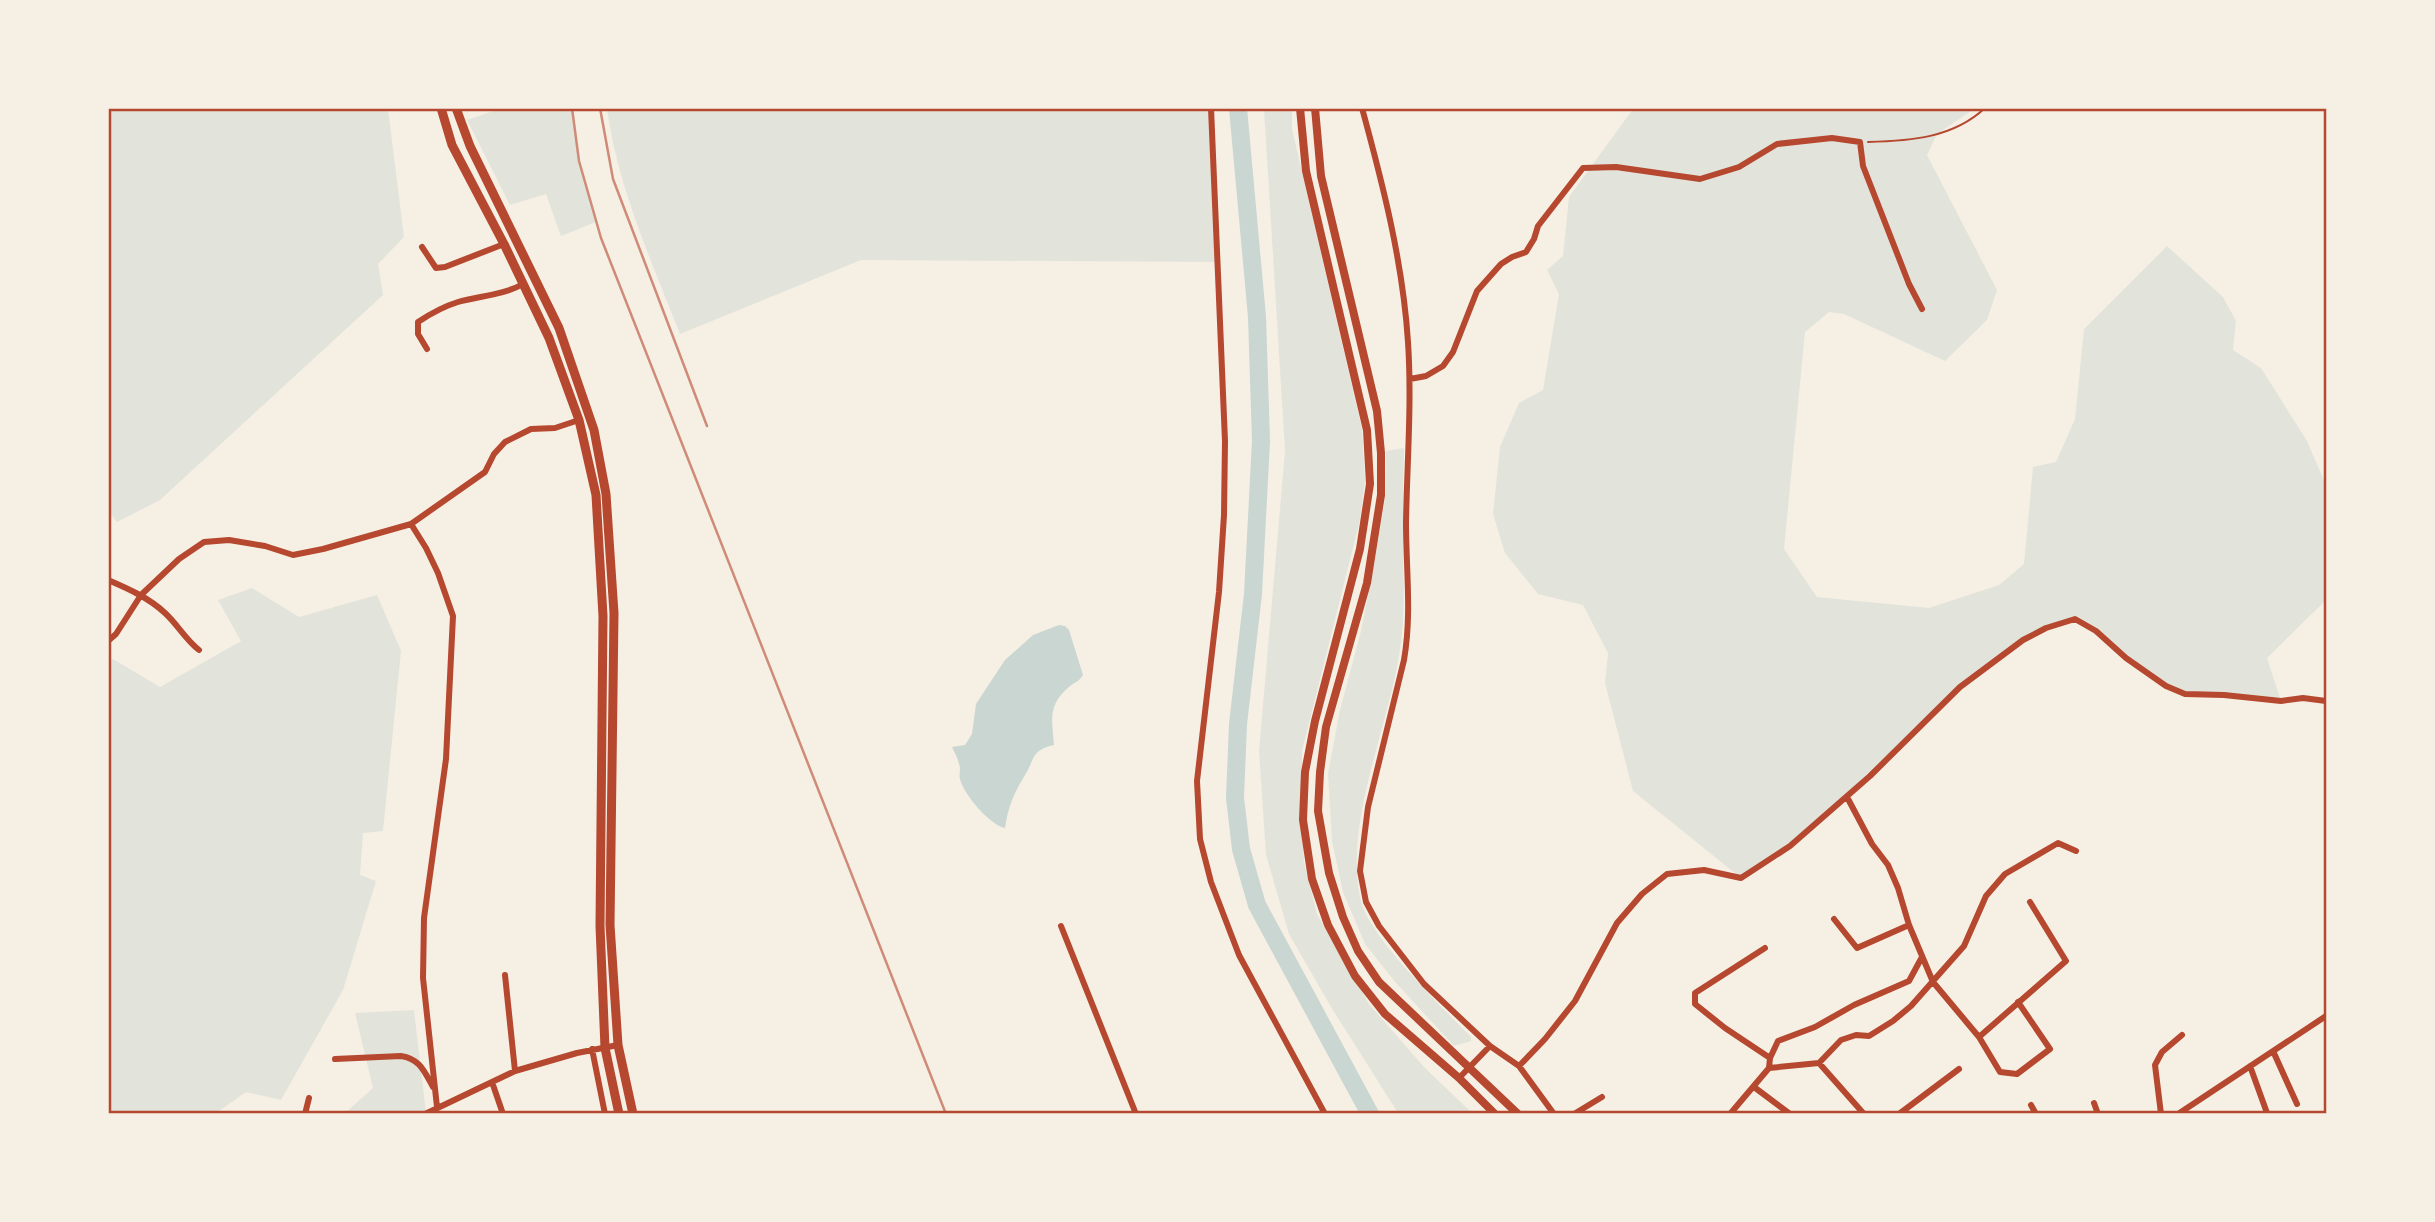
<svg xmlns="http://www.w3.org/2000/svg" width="2435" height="1222" viewBox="0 0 2435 1222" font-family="Signika,sans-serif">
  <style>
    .green { fill: #e2e4dc }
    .water { fill: #c9d6d2 }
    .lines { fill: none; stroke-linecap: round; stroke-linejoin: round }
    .river { stroke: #c9d6d2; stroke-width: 18 }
    .path { stroke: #b5482f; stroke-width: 2 }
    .minor { stroke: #b5482f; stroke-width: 6 }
    .secondary { stroke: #b5482f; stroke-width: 8 }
    .primary { stroke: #b5482f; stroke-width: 9 }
    .rail { stroke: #cf8b77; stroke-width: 2.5 }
    .neatline { fill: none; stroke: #b5482f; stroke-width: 2.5 }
  </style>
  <rect width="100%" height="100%" fill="#f6efe4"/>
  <!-- green -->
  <path class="green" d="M109,108l279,1 16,128 -26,27 5,31 -223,205 -43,22 -9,-11z
    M499,109h73l7,52 17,61 -35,14 -15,-42 -36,11 -43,-85z
    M607,109h604l8,153 -358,-2 -181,74c-29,-74 -62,-146 -73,-225z
    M1264,109h28v20l70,300 3,51 -5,40 -58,231 -1,54 3,57 13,52 52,90 56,64 47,45h-15l-3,-2 -9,3 -47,-1 -67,-106 -42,-73 -23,-79 -7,-104 26,-300z
    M1633,109h341l-37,25 -10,21 70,135 -10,30 -42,41 -101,-47 -15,-2 -24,20 -21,217 33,48 112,11 70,-23 25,-21 9,-97 23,-5 19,-43 9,-90 83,-83 56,51 13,24 -3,29 28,18 46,73 19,44v115l-59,58 14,43 -81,-6 -34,-9 -70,-55 -21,-12 -52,21 -63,47 -170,159 -49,32 -108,-87 -28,-108 3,-30 -25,-48 -45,-11 -33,-41 -12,-39 7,-67 19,-44 24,-13 16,-96 -12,-24 16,-14 6,-59z
    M1404,448c-1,36 -1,71 -1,107 1,34 2,67 -4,101 -12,75 -56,170 -38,245 9,37 82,107 110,136v4l-17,5 -58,-63 -31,-39 -22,-52 -11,-51 -4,-68 12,-63 21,-79 13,-66 11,-66 1,-48z
    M252,588l47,29 78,-22 24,56 -18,180 -20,2 -3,42 16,6 -33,109 -62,110 -35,-8 -30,21h-107v-450l4,-4 47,28 81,-46 -23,-41z
    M414,1010l12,103 -82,1 29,-26 -18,-75z"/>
  <!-- water -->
  <path class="water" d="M1059,625l6,1 4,4 14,45c-4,7 -8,7 -13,11 -23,19 -18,34 -16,59 -23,5 -19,14 -29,30 -11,18 -17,32 -20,53 -15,-3 -41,-33 -45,-49 -1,-3 0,-7 0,-11 -1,-7 -5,-15 -8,-21l13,-2 7,-11 4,-30 29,-44 28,-25z"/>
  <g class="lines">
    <!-- river -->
    <path class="river" d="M1238,108l19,209 4,124 -8,153 -15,130 -3,74 6,51 16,56 113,209"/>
    <!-- path -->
    <path class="path" d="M1868,142c42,-1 85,-4 117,-34"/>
    <!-- minor -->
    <path class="minor" d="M1211,108l14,333 -1,74 -5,77 -22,189 3,58 11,43 28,73 86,159
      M1362,108c21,77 41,155 46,234 4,61 -1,121 -2,181 0,46 6,91 -2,137l-36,147 -8,64 6,31 13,24 45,58 66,62 29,20 35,48
      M422,247l14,21 9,-1 59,-23
      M427,349l-9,-15v-12c12,-8 27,-16 40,-20 21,-6 46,-7 65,-18
      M1410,379l16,-3 17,-10 10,-14 24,-61 24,-27 11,-7 14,-5 8,-13 4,-13 45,-58 33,-1 84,12 39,-12 38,-23 55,-6 28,4 3,24 46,118 13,25
      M411,524l15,24 12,25 15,43 -7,143 -22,159 -1,60 14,129
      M108,580c21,9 41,18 57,33 13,12 20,26 34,37
      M108,641l8,-7 25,-39 38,-36 25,-17 25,-2 36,6 28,9 30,-6 88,-25 74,-52 9,-18 11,-12 26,-13 24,-1 24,-8
      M1847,797l25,47 16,21 10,23 11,37 24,57 46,55 21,35 17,2 33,-25 -32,-47
      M1834,919l23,29 52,-23
      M1061,926l75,188
      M1765,948l-70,45v11l30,24 45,30
      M505,975l10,96
      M1979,1037l87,-76 -36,-59
      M592,1049l13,65
      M2273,1051l24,53
      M335,1059l66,-3c19,3 23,15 32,31
      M1819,1063l45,51
      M1519,1066l26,-27 30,-38 42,-78 25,-29 25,-20 37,-4 37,8 49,-32 80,-70 90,-89 63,-47 23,-12 29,-9 21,12 30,27 40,28 19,8 39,1 57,6 22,-3 23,3
      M2250,1066l17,47
      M1769,1068l50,-5 22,-23 15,-5 13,1 24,-15 18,-15 53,-60 22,-50 19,-22 53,-31 18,8
      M1459,1078l31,-32
      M492,1082l11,32
      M1754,1087l36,27
      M2094,1103l4,11
      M2031,1105l5,9
      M305,1114l4,-16
      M425,1114l90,-43 62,-18 41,-8
      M1574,1114l28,-17
      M1730,1114l39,-46 1,-10 8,-17 37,-14 39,-22 55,-24 13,-24
      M1899,1114l60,-45
      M2161,1114l-6,-49 7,-13 20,-17
      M2178,1114l148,-98"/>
    <!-- secondary -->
    <path class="secondary" d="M1300,108l6,63 61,259 3,54 -10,65 -45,172 -10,51 -2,48 9,59 16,46 27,51 30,38 74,64 36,36
      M1315,108l6,68 56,235 4,42v42l-14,88 -41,144 -6,45 -2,39 11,62 14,44 15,34 21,31 139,132"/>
    <!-- primary -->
    <path class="primary" d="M441,108l11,37 52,99 45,94 30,82 17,75 7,121 -3,310 5,122 14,66
      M456,108l14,38 89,182 35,102 12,64 8,119 -4,312 8,120 15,69"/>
    <!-- rail -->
    <path class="rail" d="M572,108l7,53 22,77 345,876
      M600,108l13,71 94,247"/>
  </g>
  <!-- border -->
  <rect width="2435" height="1222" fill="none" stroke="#f6efe4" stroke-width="220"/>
  <rect x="110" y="110" width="2215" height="1002" class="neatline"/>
</svg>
